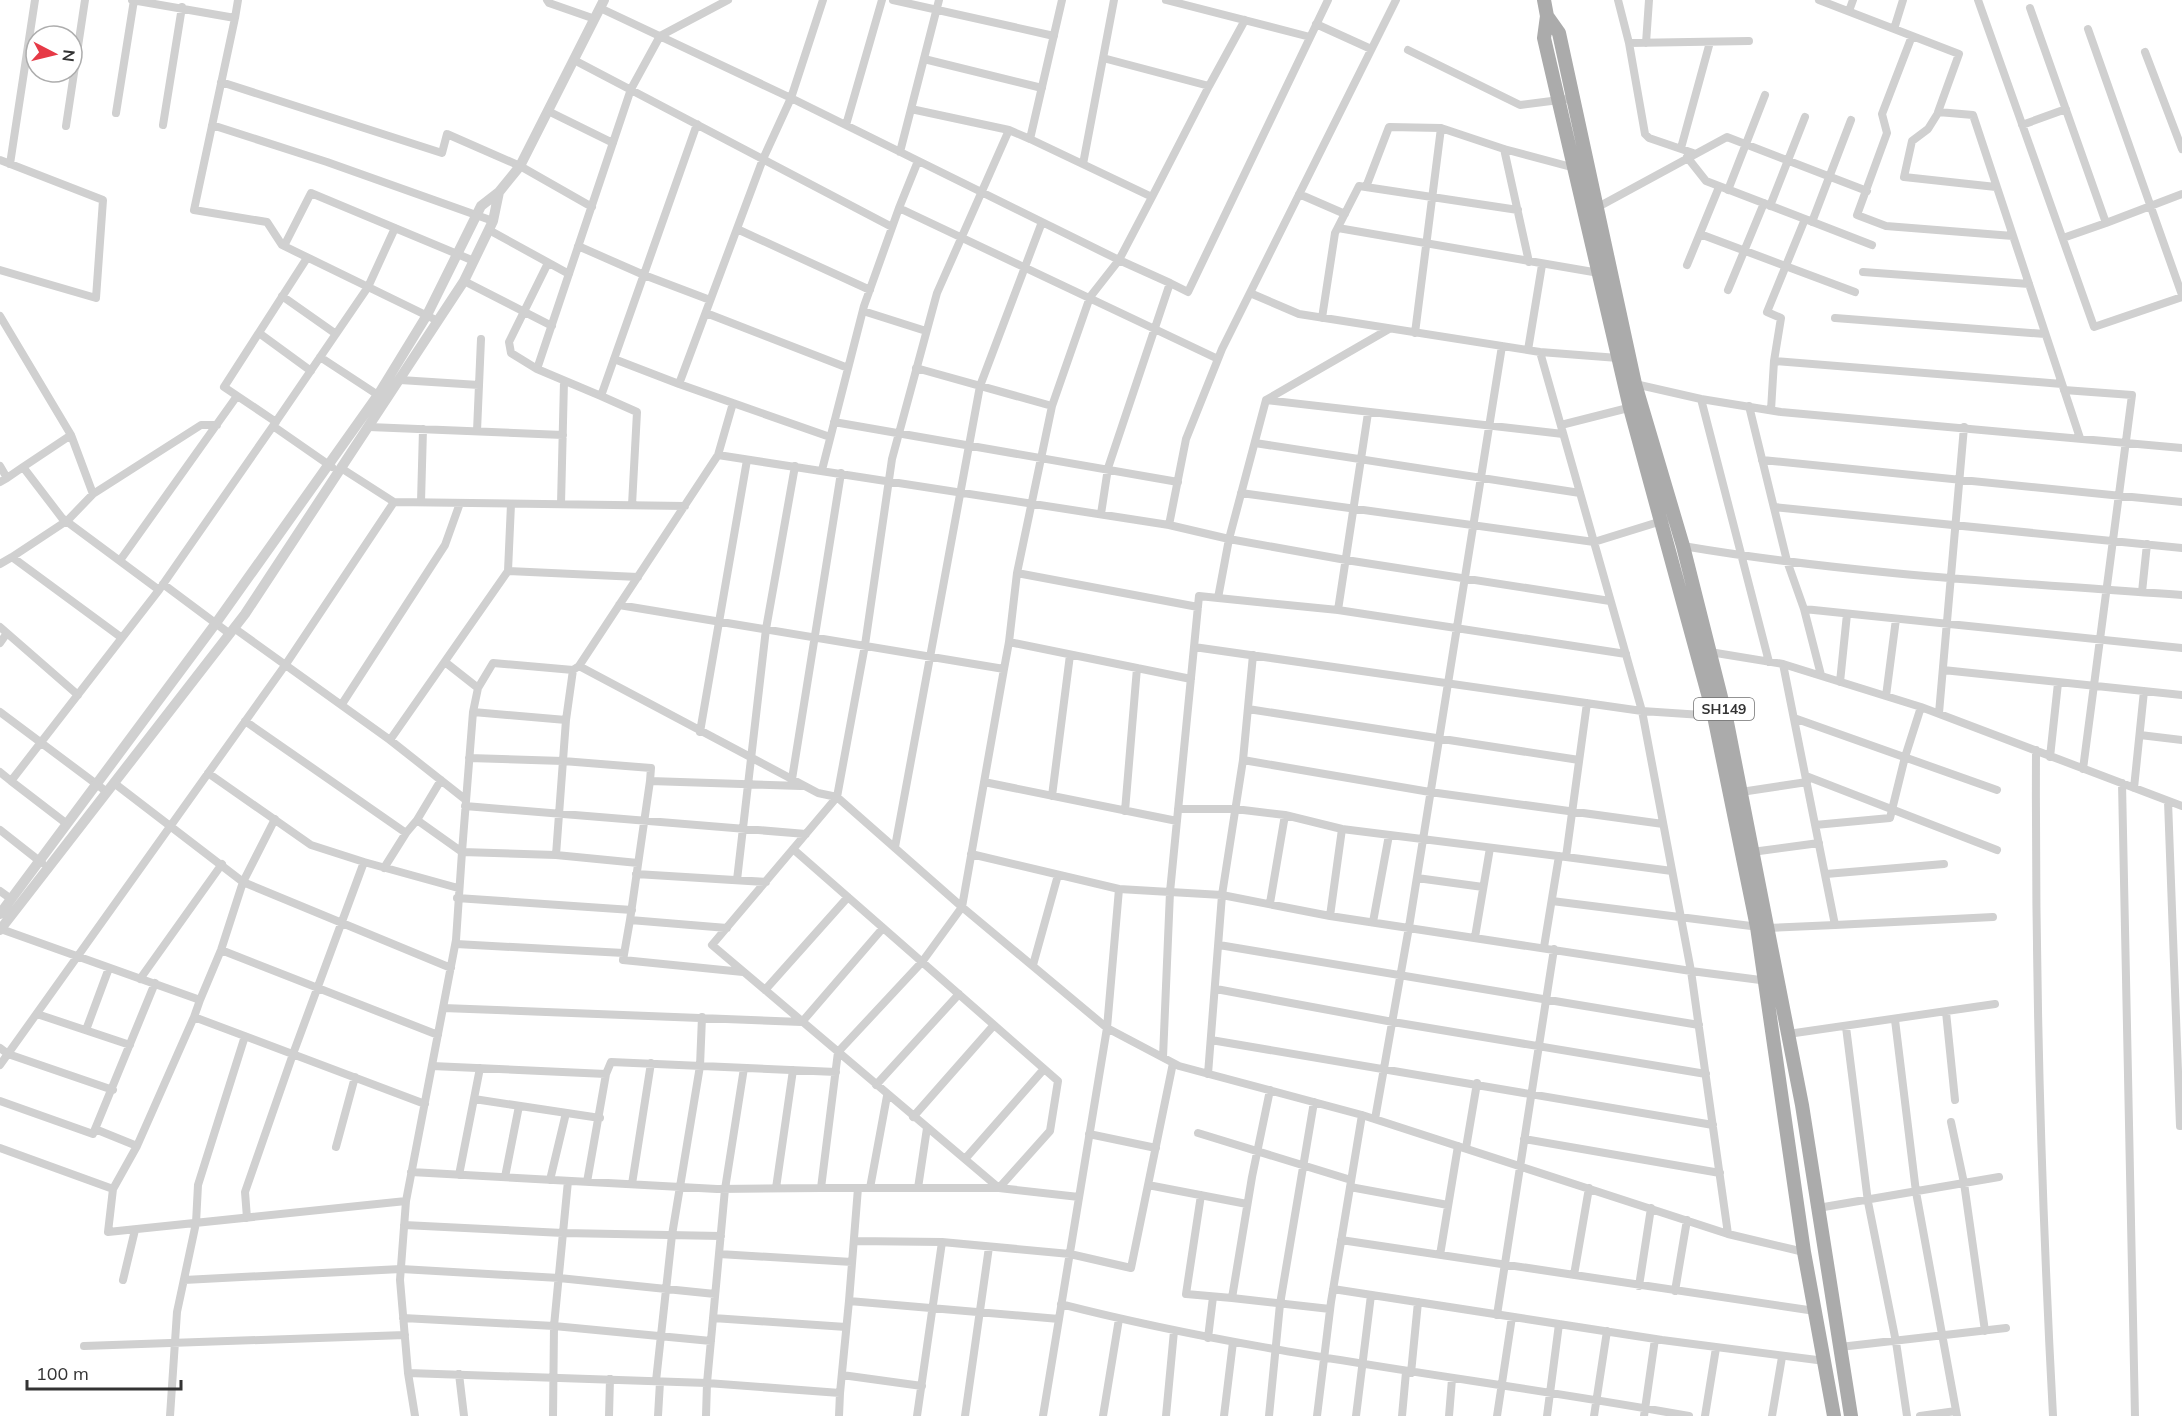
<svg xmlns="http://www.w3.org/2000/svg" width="2182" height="1416" viewBox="0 0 2182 1416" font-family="Mulish,sans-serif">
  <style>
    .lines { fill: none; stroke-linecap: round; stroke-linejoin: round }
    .minor { stroke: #d0d0d0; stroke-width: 8 }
    .tertiary { stroke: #d0d0d0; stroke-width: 10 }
    .primary { stroke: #ababab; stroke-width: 14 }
    .labels { text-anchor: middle; stroke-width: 6; stroke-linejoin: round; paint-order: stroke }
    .shield { fill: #fff; stroke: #707070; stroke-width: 1.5 }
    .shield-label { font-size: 14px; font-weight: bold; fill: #333 }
  </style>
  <rect width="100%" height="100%" fill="#fff"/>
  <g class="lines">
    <!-- minor -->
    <path class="minor" d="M132,0l103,18 3,-18
      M547,0l2,3 46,16
      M893,0l161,36
      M1062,0l-32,139 -21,-9 -72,163 -45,166 -27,186 -28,152 125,110 145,121 72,38 183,49 366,119 76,18
      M1166,0l144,37
      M1618,0l11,43 16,91 4,4 44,15
      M1819,0l140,54 -21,58 35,3 107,323
      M1978,0l116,327 88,-30
      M600,8l191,90 328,162 -29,37 -38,109 -35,167 181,34
      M2030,8l76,215 -43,15
      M1849,11l4,-11
      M235,18l-41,192 73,12 15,23 156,76
      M1316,24l55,25
      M1894,29l9,-29
      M2088,29l94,266
      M1912,36l-30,78 5,19 -30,82 29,11 127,10
      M1629,43l120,-2
      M1646,43l3,-43
      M1408,50l112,55 55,-7
      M2145,52l37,97
      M1103,58l106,28 -57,111
      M924,59l118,29
      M574,60l318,167
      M221,82l221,71 5,-19 73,32 72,41
      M1209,86l36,-66
      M911,109l98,21
      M548,111l65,32
      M116,113l18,-113
      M1938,113l-10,16 -16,12 -8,36 92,10
      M163,125l19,-118
      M212,125l115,37 166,59
      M846,125l36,-125
      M2022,125l44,-16
      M66,126l19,-126
      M1030,139l122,58 -33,63 51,23
      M1681,148l29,-106
      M1504,149l25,113
      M900,152l39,-152
      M1687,157l19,24 99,38
      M0,160l103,40 -7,98 -96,-28
      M10,164l25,-164
      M1083,164l31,-164
      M1366,187l23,-60 52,1
      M1728,190l37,-95
      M1299,194l46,20
      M1770,206l35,-89
      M1598,207l129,-70 140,54
      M899,208l19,-47
      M1812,222l39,-102
      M2106,223l76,-29
      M1338,228l261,45
      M737,229l133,61
      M489,230l80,44
      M1700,234l155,58
      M284,246l27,-53 163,68
      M578,246l66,29 66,25
      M1687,265l32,-78
      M1863,272l166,12
      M464,281l88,45
      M1728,290l36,-87
      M1250,293l49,21 241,38 78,6
      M282,296l54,38
      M863,311l63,20
      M706,313l142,55
      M0,316l71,119 22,59 108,-69h16
      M1322,318l13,-85 24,-47 159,24
      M1835,318l210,16
      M1389,329l-123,71 -37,139 117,21 264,41
      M259,333l52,38
      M1415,333l26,-205 63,21 86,23
      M1528,350l14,-85
      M1540,352l102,359 49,260 37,263
      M320,357l61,40
      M614,359l65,25
      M1774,361l288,23
      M916,368l136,38
      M537,369l-26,-16 -2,-11 39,-79
      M400,380l79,5
      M1635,384l66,15 80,13 401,36
      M2064,390l68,5 -49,374
      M601,396l-64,-27 94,-280 29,-53 68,-36
      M1701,399l68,263
      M1266,400l297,34
      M733,403l97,34
      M1749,406l38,155 17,48 378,39
      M1771,410l3,-49 7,-43 -14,-6 38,-93 67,26
      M276,422l-52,-35 83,-129
      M834,422l344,60
      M1561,425l71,-18
      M273,426l59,41
      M369,427l194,8
      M477,431l4,-92
      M1255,443l325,50
      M718,455l15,-52 -54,-19 84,-225 28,-61 32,-98
      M1762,460l420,42
      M0,466l7,12 -7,4
      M23,467l48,-32
      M341,468l53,34 291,4
      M822,470l42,-164 35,-98 319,151
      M7,478l16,-11 39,51 97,72
      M1241,493l353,49 71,-22
      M421,502l2,-73
      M561,504l3,-123
      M632,505l5,-93 -36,-16 96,-272
      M1774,507l408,41
      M1101,514l7,-46 62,-185 18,9 140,-292
      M1683,546c165,28 332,37 499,49
      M12,557l56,-37 25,-26
      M121,559l116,-163
      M0,564l12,-7 110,81
      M508,571l130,6
      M163,584l67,50
      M2142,592l5,-48
      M1218,598l120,12 30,-197
      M619,605l385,64 5,-27 182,37
      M1804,609l17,66
      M1338,610l288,44
      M0,627l78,68
      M234,628l156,112 118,-169 3,-67
      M1009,642l8,-69
      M0,643l7,-10
      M1194,647l5,-51 19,2 11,-59 -60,-14 17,-86 36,-90 174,-349
      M1710,652l73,12 138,43 261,99
      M1253,655l-10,105 187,32 233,32
      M445,662l33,26 -5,24 -11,140
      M579,666l239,127 19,4 -125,148 287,243 80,9
      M1943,670l239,25
      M1840,682l7,-68
      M478,688l15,-25 80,7
      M1886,696l10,-77
      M1587,703l-21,154 106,14
      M342,704l103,-159 15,-42
      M1248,709l331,51
      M0,712l107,80
      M473,712l93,8
      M1939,713l25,-286
      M1717,716l-75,-5 -448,-64 -24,245 52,3 108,21 361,55 77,10
      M1794,718l203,72
      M245,721l161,112 11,-13 45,32
      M700,732l47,-272
      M2140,735l42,5
      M390,740l76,60
      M2036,750c-1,223 5,444 17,666
      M2050,757l8,-74
      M469,758l94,3 88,7 -1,13
      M0,772l11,9
      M208,773l103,72 53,17
      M1806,776l191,74
      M792,779l49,-306
      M984,782l193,39
      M114,783l129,99 208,86
      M2122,783l13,633
      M2134,788l10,-97
      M1741,792l66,-10
      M1052,796l18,-141
      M2168,801l12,325
      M465,806l341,28
      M1178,809h57l50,6 57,14 224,28
      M1125,811l12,-143
      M417,820l24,-40
      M67,824l-56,-43 148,-191 114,-164 95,-139 27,-59
      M1815,825l75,-7 15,-61 16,-50
      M0,830l42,33
      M895,847l85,-461 62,-164
      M793,849c89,77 177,155 265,232l-8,50 -51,57h-178l17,-136 84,-90 40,-55 42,-238
      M1752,852l67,-9
      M971,854l148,35 51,3 -7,165
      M556,855l82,8
      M384,868l22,-35
      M636,874l130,8
      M1826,874l118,-10
      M1417,878l66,9
      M737,880l29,-251 29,-163
      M0,891l11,8
      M457,898l175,12
      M1552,901l215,27 68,-3 -52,-261
      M1270,903l15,-88
      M1330,916l12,-87
      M630,920l-7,40 120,12
      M1373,922l16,-87
      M1835,925l158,-8
      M727,928l-97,-8 20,-139 151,5
      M1,929l199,71 -6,17 231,87
      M1475,937l15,-89
      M456,944l168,9
      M1219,945l480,80
      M1544,947l15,-91
      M221,950l217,85
      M1033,965l25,-90
      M140,979l82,-115
      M1216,989l177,33 313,52
      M765,990l83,-93
      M200,1000l21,-50 22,-68 32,-63
      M443,1008l359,14 81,-94
      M1946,1012l9,88
      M37,1014l93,31
      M1895,1020l21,172 41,224
      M1846,1027l22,175 28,140 11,74
      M86,1030l23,-62
      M1788,1034l207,-30
      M1211,1040l502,85
      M0,1048l8,6 105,36
      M0,1065l286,-401 108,-162
      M432,1066l174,8 5,-12 225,10
      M744,1068l-19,121 -18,194 133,10 -1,23
      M1208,1074l14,-179 21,-135
      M876,1085l83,-91
      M1270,1090l-18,87 -20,121 98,11
      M474,1099l126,19
      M0,1101l93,33 62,-151
      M913,1117l81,-92
      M1375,1119l34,-192 93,-581
      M1951,1122l13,61 21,148
      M95,1129l42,17
      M1198,1133l153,47
      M1089,1134l67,14
      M1524,1139l196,34
      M336,1147l19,-70
      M0,1148l113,41 -5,43 298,-31 50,-261 6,-88 94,3 10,-135 7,-50 6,-4 139,-211 451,70
      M1466,1148l11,-65
      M965,1159l79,-90
      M411,1172l306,17 104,-1
      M459,1175l21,-107
      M505,1177l14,-71
      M550,1180l16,-67
      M587,1182l19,-108
      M632,1184l19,-121
      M1148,1185l99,19
      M1350,1187l98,18
      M776,1188l17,-118
      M870,1188l17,-92
      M918,1188l9,-60
      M113,1189l24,-43 57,-129
      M1201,1195l-15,99 46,4
      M406,1201l-6,79 8,93 299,10 -1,33
      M1818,1208l181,-31
      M247,1218l-2,-26 48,-138 71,-192 94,26
      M404,1225l159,8 158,3
      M1341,1240l474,71
      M854,1241l88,1
      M719,1254l133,8
      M1440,1255l18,-109
      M1574,1275l15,-87
      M123,1280l12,-50
      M184,1280l217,-11 158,9 156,16
      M1639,1286l12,-78
      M1333,1289l329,51 163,21
      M1675,1291l12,-71
      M849,1301l9,-113
      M1061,1304c207,53 419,74 628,112
      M1497,1315l57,-366
      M403,1318l151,8 157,15
      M713,1318l133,9
      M1208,1338l5,-41
      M84,1346l321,-11
      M1840,1347l166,-19
      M408,1373l7,43
      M1411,1373l7,-71
      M459,1374l5,42
      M842,1375l80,11
      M656,1381l16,-146 28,-169 2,-49
      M840,1393l9,-92 210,18
      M170,1416l7,-104 19,-89 2,-38 47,-149
      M553,1416l1,-90 14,-145
      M609,1416l1,-37
      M658,1416l2,-34
      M917,1416l25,-174 128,12 61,14 42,-205
      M965,1416l24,-169
      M1043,1416l64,-388 12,-139
      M1103,1416l16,-97
      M1166,1416l8,-85
      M1224,1416l9,-74
      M1269,1416l11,-112 34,-202
      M1317,1416l14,-114 31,-187
      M1356,1416l15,-121
      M1402,1416l4,-44
      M1449,1416l3,-37
      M1497,1416l15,-99
      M1547,1416l12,-92
      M1594,1416l13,-85
      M1644,1416l11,-77
      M1705,1416l11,-68
      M1772,1416l10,-59
      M1920,1416l36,-5"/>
    <!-- tertiary -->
    <path class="tertiary" d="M0,914l216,-291 162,-228 49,-80 54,-109 18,-14 21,-26 84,-166
      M0,930l245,-316 219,-333 29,-60 6,-29"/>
    <!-- primary -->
    <path class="primary" d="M1544,0l3,16 -3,22 86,370 84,308 43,211 47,325 30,164
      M1547,16l12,17 76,351 48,162 43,171 76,388 49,311"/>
  </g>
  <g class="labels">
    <!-- shield labels -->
    <rect class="shield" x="1694" y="698" width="60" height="22" rx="4.5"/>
    <g class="shield-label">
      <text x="1724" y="714">SH149</text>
    </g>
  </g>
  <!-- north arrow -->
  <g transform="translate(54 54) rotate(97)"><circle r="28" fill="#ffffff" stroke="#adadad" stroke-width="1.5"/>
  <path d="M0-4.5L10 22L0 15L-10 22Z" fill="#e63946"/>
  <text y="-9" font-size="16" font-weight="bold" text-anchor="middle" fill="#333333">N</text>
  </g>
  <!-- scale -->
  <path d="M27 1380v9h154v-9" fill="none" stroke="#333333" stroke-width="3"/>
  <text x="36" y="1380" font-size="18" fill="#333333" stroke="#ffffff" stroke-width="4.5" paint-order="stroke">100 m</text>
</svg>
